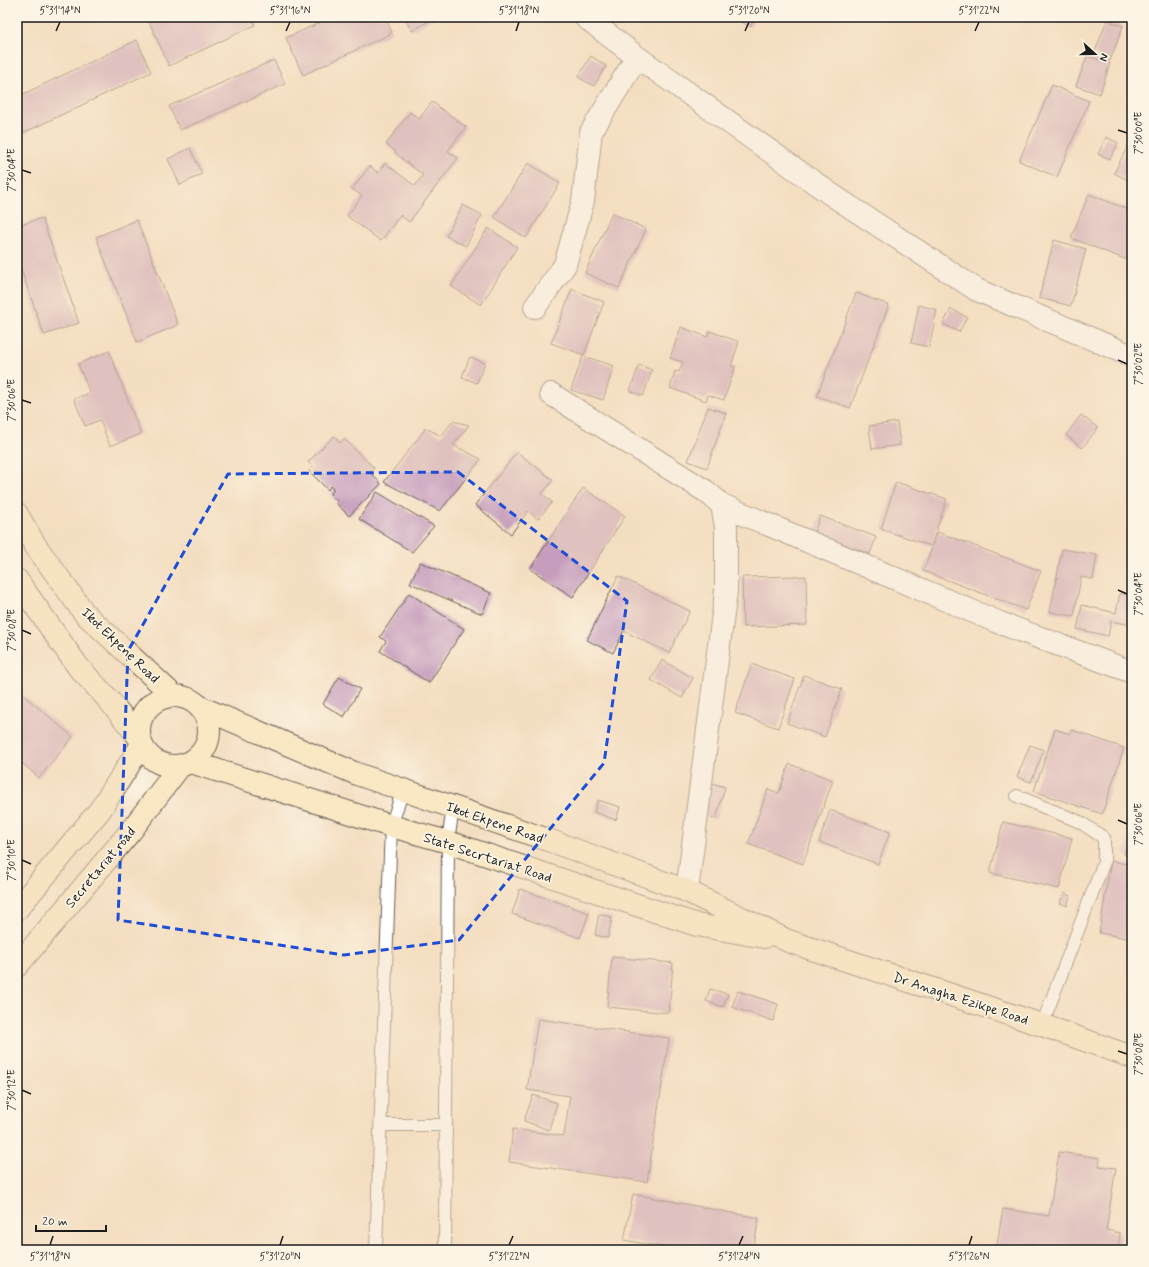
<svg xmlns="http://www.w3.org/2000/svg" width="1149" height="1267" viewBox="0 0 1149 1267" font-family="Mynerve,sans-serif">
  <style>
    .building { fill: #c69dbc }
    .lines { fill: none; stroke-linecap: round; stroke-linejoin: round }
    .lane-casing { stroke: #686056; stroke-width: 14 }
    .street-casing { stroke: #686056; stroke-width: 24 }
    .secondary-casing { stroke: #686056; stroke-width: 24 }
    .lane { stroke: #fff; stroke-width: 12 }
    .street { stroke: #fff; stroke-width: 22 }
    .secondary { stroke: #fae7c3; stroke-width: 22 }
    .marked { fill: none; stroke: #1d4ed8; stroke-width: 3; stroke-dasharray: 8 5; stroke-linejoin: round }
    .ticks { fill: none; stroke: #1c1c1c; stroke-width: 1.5 }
    .labels { text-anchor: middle; stroke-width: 3.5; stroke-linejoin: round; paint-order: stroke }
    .street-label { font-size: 14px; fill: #1c1c1c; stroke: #fcf5e5 }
    .neatline { fill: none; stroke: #1c1c1c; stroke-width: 1.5 }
    .ticks-label { font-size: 10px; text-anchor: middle; fill: #1c1c1c }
  </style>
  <rect width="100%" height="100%" fill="#fcf5e5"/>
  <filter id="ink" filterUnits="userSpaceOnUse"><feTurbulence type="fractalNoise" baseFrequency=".025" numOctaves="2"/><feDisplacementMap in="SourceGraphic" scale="8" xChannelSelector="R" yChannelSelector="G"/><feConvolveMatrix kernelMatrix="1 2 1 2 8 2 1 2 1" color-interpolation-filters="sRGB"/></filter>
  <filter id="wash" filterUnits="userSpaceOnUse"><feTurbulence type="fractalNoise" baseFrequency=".012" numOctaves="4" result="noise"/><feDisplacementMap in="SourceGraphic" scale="16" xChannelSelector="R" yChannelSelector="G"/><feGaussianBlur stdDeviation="0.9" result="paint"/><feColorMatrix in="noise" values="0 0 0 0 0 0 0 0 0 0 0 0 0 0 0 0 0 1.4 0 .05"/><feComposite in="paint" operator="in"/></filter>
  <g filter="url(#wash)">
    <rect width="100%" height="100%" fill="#f4dec1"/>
    <g id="blocks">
      <!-- building -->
      <path class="building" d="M147,17h105l3,8 -86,41z
        M332,17h53l7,16 -89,42 -17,-37z
        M404,17h32l-24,14z
        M733,17h23l-6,10z
        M1107,20l16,6 -13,35 -16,-7z
        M137,40l14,32 -134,64v-39z
        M591,56l15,10 -12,20 -16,-9z
        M1087,56l23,7 -10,31 -24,-8z
        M274,60l11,24 -105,46 -11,-24z
        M1052,85l37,16 -32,76 -38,-16z
        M432,102l34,25 -18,24 10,7 -49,64 -9,-7 -19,26 -34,-25 15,-20 -10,-7 18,-23 8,7 7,-10 30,23 8,-11 -28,-22 1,-1 -10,-8 24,-32 9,7z
        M1106,137l12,6 -8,16 -12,-5z
        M1132,138v44l-18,-9z
        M190,148l12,26 -22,11 -12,-26z
        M528,163l32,20 -34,55 -32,-21z
        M1089,194l43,17v51l-61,-24z
        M463,205l19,10 -16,31 -20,-10z
        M612,213l34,16 -27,59 -34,-15z
        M42,218l37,105 -35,12 -27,-77v-32z
        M137,220l41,105 -41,17 -41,-105z
        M488,228l29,19 -36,58 -30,-19z
        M1054,240l32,9 -15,57 -32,-8z
        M572,289l32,13 -20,53 -33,-12z
        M856,293l33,12 -39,103 -33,-12z
        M919,305l18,5 -8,37 -18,-4z
        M951,309l16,8 -8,15 -16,-8z
        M17,310l3,7 -3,2z
        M681,327l26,10 3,-6 29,11 -8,24 4,1 -11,33 -16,-5 -2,6 -36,-13 5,-17 4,1 4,-10 -13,-4z
        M109,351l32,83 -31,12 -10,-26 -15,6 -11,-27 16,-6 -12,-29z
        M583,356l31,10 -11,34 -32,-10z
        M470,357l15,6 -8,20 -15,-6z
        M639,365l13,5 -9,26 -13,-5z
        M708,407l18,6 -19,55 -19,-7z
        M1081,415l17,13 -16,20 -16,-13z
        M453,421l16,4 -16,20 28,14 -41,52 -56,-29 42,-54 15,8z
        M897,422l3,23 -28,4 -3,-23z
        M334,436l6,7 4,-4 30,29 -4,4 11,12 -32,32 -13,-13 2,-1 -8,-8 4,-4 -4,-4 -2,4 -19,-19 4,-4 -5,-5z
        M517,452l36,28 -11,14 10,8 -14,17 -10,-8 -17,23 -36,-29z
        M896,482l51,17 -16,47 -50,-17z
        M583,488l42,28 -52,81 -43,-28z
        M377,492l57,34 -22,26 -53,-33z
        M820,516l56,21 -6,17 -56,-21z
        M938,532l103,39 -15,39 -103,-39z
        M1062,549l35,6 -4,24 -12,-2 -7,39 -24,-4z
        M420,562l71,31 -9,21 -72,-31z
        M618,576l72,35 -21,42 -45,-22 -11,22 -26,-13z
        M806,576l1,49 -64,2 -1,-50z
        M409,593l55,36 -35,54 -49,-32 6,-10 -6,-4z
        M1120,593l12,3v29l-21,-4 -3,15 -31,-7 5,-24 34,8z
        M662,660l31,18 -11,20 -31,-18z
        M752,664l43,15 -17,49 -43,-15z
        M804,675l38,14 -17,48 -38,-14z
        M339,677l21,12 -16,28 -21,-13z
        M22,694l51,43 -34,41 -18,-16 -4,5v-68z
        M1055,729l15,5 2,-4 52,18 -22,66 -68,-23z
        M1030,745l14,5 -13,32 -14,-5z
        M789,764l44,16 -30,84 -55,-20 20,-55 11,4z
        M712,783l13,4 -9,32 -13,-3z
        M598,800l22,7 -4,13 -22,-8z
        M830,810l60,22 -12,32 -59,-22z
        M1003,822l69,16 -13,51 -69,-16z
        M1130,836h2v21l-8,-3z
        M1111,861l21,4v74l-33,-6z
        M520,889l69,24 -9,25 -68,-24z
        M1064,893l6,3 -3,10 -7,-3z
        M599,914l13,3 -4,21 -13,-3z
        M612,957l61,6 -4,50 -62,-6z
        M710,989l18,5 -5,13 -17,-6z
        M738,991l40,13 -5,17 -41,-14z
        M538,1019l131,19 -22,144 -138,-20 4,-33 51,7 6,-40 -43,-6z
        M533,1095l24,8 -8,27 -25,-9z
        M1059,1152l41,6 -1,8 17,2 -10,62 14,3 -2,17h-122l7,-41 46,7z
        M633,1194l126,24 -6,32h-74l-55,-10z"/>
    </g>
  </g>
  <g filter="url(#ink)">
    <use href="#blocks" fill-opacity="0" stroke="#686056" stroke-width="1"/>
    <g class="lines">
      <!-- lane casing -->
      <g class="lane-casing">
        <path id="lane" d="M1017,796l63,26 24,16v24l-62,163
          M380,1125h66
          M376,1250l15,-424 12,-36
          M445,1250l3,-408 5,-35"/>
      </g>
      <!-- street casing -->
      <g class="street-casing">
        <path id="street" d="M585,17l52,40 195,138 145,95 155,66
          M535,307l30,-42 18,-64 8,-69 46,-75
          M551,394l156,98 15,13 4,22v64l-39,300
          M722,505l278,118 132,49"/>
      </g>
      <!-- secondary casing -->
      <g class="secondary-casing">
        <path id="secondary" d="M17,514l18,31 50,69 88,81
          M17,580l62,88 29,31 30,37
          M139 731a35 35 0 1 1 70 0a35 35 0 1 1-70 0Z
          M200,707l157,67 194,67 136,50 101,50 254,84 90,32
          M191,762l200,64 57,16 249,83 67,12
          M17,909l83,-99 41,-64
          M17,966l113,-134 50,-66"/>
      </g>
      <!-- lane -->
      <use href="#lane" class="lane"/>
      <!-- street -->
      <use href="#street" class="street"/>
      <!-- secondary -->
      <use href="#secondary" class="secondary"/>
    </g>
  </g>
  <!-- marked area -->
  <path d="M0 0H1149V1267H0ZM458,472l169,129 -23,162 -145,177 -115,15 -226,-35 10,-269 100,-177z" fill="#f4dec1" fill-opacity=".55" fill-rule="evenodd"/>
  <path class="marked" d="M458,472l169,129 -23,162 -145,177 -115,15 -226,-35 10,-269 100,-177z"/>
  <!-- ticks -->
  <path class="ticks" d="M56,31l4,-9M286,31l4,-9M516,31l3,-9M745,31l4,-9M975,31l4,-9M1118,130l9,3M22,170l9,3M1118,360l9,4M22,400l9,3M1118,590l9,4M22,630l9,4M1118,820l9,4M22,860l9,4M1118,1051l9,3M22,1090l9,4M50,1245l3,-9M280,1245l3,-9M509,1245l4,-9M739,1245l4,-9M969,1245l3,-9"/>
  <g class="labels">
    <!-- street labels -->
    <g class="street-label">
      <text transform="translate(121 645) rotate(44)" y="5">Ikot Ekpene Road</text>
      <text transform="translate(495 822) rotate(19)" y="5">Ikot Ekpene Road</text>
      <text transform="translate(488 857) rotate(18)" y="5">State Secrtariat Road</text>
      <text transform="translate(100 867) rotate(-50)" y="5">Secretariat road</text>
      <text transform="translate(961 998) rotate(18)" y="5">Dr Anagha Ezikpe Road</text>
    </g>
  </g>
  <!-- margin -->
  <rect width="1149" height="1267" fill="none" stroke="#fcf5e5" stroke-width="44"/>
  <!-- north arrow -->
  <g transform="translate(1095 54) rotate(111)" stroke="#fcf5e5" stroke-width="3" paint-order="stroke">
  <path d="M0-3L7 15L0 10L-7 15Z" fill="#1c1c1c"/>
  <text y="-6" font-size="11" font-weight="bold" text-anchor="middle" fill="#1c1c1c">N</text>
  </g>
  <!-- scale -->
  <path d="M36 1225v6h70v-6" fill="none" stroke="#1c1c1c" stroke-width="2"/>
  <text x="42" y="1225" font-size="12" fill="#1c1c1c" stroke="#fcf5e5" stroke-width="3" paint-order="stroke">20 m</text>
  <rect x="22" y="22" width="1105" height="1223" class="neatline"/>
  <g class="ticks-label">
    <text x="60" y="14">5°31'14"N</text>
    <text x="290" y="14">5°31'16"N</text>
    <text x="519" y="14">5°31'18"N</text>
    <text x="749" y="14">5°31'20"N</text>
    <text x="979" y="14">5°31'22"N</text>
    <text transform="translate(1138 133) rotate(-90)" y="4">7°30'00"E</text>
    <text transform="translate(11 170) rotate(-90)" y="4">7°30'04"E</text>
    <text transform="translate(1138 364) rotate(-90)" y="4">7°30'02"E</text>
    <text transform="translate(11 400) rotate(-90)" y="4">7°30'06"E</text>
    <text transform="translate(1138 594) rotate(-90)" y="4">7°30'04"E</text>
    <text transform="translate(11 630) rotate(-90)" y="4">7°30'08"E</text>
    <text transform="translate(1138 824) rotate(-90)" y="4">7°30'06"E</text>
    <text transform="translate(11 860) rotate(-90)" y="4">7°30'10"E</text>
    <text transform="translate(1138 1054) rotate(-90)" y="4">7°30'08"E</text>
    <text transform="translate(11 1090) rotate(-90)" y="4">7°30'12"E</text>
    <text x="50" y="1260">5°31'18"N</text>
    <text x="280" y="1260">5°31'20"N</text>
    <text x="509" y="1260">5°31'22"N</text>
    <text x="739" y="1260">5°31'24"N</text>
    <text x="969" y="1260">5°31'26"N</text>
  </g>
</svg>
